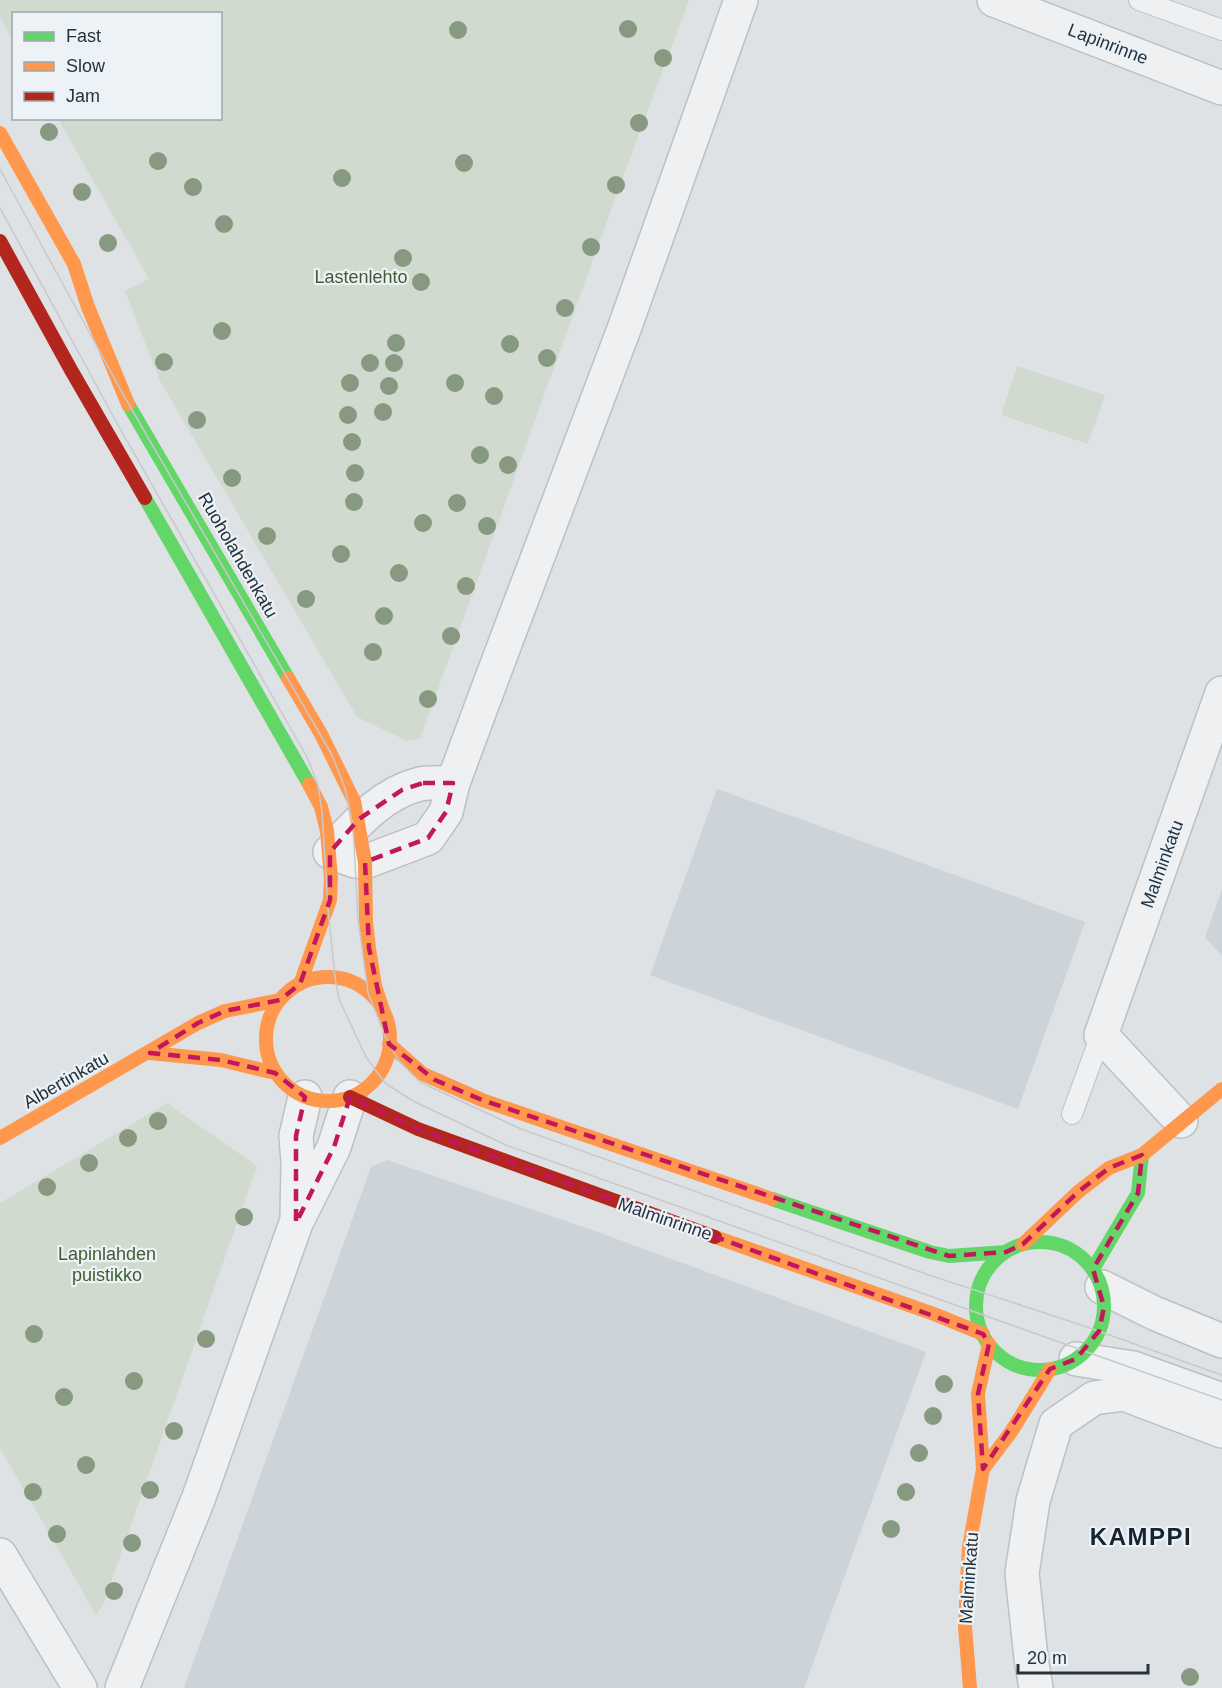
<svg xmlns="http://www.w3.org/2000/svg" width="1222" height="1688" viewBox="0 0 1222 1688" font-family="Arial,sans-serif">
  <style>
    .built { fill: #ccd3d9 }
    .green { fill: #d1dacf }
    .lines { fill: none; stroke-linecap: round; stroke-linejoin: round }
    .lane-casing { stroke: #bdc0c3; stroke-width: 22 }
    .street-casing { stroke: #bdc0c3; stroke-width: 36 }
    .lane { stroke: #eef0f2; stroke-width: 20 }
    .street { stroke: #eef0f2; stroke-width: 33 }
    .fast { stroke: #63d668; stroke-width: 14 }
    .slow { stroke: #ff974d; stroke-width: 14 }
    .jam { stroke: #b3261e; stroke-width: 14 }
    .tram { stroke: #c7cacd; stroke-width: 1.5 }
    .tree { fill: #889982 }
    .marked { fill: none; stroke: #c2185b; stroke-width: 4.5; stroke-dasharray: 12 8; stroke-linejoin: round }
    .labels { text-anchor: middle; stroke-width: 4.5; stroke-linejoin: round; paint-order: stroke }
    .street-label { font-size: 18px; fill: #253340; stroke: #ecf2f6 }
    .park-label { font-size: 18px; fill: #415d31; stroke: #ecf2f6 }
    .district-label { font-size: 24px; font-weight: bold; letter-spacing: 1.5px; fill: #172430; stroke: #ecf2f6 }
  </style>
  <rect width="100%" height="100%" fill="#dfe2e5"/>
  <!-- built -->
  <path class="built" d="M717,789l368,133 -67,187 -368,-134z
    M1222,889v67l-17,-19z
    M387,1160l205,70 334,122 -122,336h-620l187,-521z"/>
  <!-- green -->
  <path class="green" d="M0,0h689l-74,199 -195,540 -13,2 -50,-24 -197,-336 -35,-90 24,-12 -91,-160 162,-1v-104h-206l-1,27 -13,-23z
    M1017,366l88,29 -17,49 -87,-29z
    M167,1103l90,63 -154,439 -7,10 -96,-167v-245z"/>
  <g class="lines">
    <!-- lane casing -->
    <g class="lane-casing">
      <path id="lane" d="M1139,0l83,30
        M1072,1114l29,-79"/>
    </g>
    <!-- street casing -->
    <g class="street-casing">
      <path id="street" d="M994,0l228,88
        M453,783c-10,0 -23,-1 -33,1 -38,9 -65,41 -90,68l25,9 10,1 63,-24 18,-26 7,-29 36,-97 135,-357 117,-329
        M1181,1121l-80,-86 121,-342
        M297,1216l1,-53 -2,-27 9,-39
        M1102,1287l52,26 68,28
        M1076,1359l57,9 89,32
        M0,1555l80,133
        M122,1688l77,-191 97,-274 38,-76 16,-50
        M1036,1688l-5,-30 -9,-85 11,-72 23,-77 38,-26 30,-4 98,37"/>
    </g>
    <!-- lane -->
    <use href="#lane" class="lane"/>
    <!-- street -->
    <use href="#street" class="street"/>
    <!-- fast -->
    <path class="fast" d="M128,404l160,274
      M145,498l164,286
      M772,1199l158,53 19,4 57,-4
      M976 1306a64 64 0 1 1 128 0a64 64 0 1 1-128 0Z
      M1093,1269l45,-76 4,-38"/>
    <!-- slow -->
    <path class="slow" d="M0,133l74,131 14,43 40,97
      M288,678l33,56 33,67 11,61 1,59 3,27 6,38 9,27
      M266 1039a62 62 0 1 1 124 0a62 62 0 1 1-124 0Z
      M300,984l30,-84 1,-22 -4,-47 -6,-24 -12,-23
      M389,1044l34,30 59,26 290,99
      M150,1053l71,7 54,13
      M0,1138l198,-115 27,-12 55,-11
      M715,1237l219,77 49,20
      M1023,1244l55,-52 31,-24 33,-13 80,-66
      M983,1469l28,-37 39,-63
      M970,1688l-5,-61 2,-46 2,-34 14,-78 -5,-75 11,-50"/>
    <!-- jam -->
    <path class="jam" d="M0,241l71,129 74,128
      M350,1097l68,32 297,108"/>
    <!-- tram -->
    <path class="tram" d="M0,169l124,227 208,359 13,33 8,38 5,93 10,74 18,45 13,23 21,21 101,47 408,146 155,51 138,49
      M0,208l118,217 189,332 11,28 4,27 6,96 7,70 4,21 27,58 19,26 28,18 93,44 716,255"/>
  </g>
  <!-- trees -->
  <g class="tree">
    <circle cx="628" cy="29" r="9"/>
    <circle cx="458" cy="30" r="9"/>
    <circle cx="663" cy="58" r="9"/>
    <circle cx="639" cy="123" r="9"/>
    <circle cx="49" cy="132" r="9"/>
    <circle cx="158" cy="161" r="9"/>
    <circle cx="464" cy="163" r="9"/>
    <circle cx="342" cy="178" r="9"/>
    <circle cx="616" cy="185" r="9"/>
    <circle cx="193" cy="187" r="9"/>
    <circle cx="82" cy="192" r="9"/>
    <circle cx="224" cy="224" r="9"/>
    <circle cx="108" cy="243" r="9"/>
    <circle cx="591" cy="247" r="9"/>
    <circle cx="403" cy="258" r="9"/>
    <circle cx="421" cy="282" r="9"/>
    <circle cx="565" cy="308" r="9"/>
    <circle cx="222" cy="331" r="9"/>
    <circle cx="396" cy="343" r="9"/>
    <circle cx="510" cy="344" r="9"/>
    <circle cx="547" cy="358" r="9"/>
    <circle cx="164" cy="362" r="9"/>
    <circle cx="370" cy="363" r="9"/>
    <circle cx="394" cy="363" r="9"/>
    <circle cx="350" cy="383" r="9"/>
    <circle cx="455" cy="383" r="9"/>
    <circle cx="389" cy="386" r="9"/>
    <circle cx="494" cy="396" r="9"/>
    <circle cx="383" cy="412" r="9"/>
    <circle cx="348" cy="415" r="9"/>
    <circle cx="197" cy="420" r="9"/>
    <circle cx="352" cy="442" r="9"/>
    <circle cx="480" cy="455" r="9"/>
    <circle cx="508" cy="465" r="9"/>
    <circle cx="355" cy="473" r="9"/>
    <circle cx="232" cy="478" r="9"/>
    <circle cx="354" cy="502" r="9"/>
    <circle cx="457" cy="503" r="9"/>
    <circle cx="423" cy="523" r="9"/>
    <circle cx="487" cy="526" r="9"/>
    <circle cx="267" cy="536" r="9"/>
    <circle cx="341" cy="554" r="9"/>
    <circle cx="399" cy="573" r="9"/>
    <circle cx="466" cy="586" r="9"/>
    <circle cx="306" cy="599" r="9"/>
    <circle cx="384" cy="616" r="9"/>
    <circle cx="451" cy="636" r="9"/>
    <circle cx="373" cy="652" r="9"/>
    <circle cx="428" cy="699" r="9"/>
    <circle cx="158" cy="1121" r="9"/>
    <circle cx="128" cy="1138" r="9"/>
    <circle cx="89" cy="1163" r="9"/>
    <circle cx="47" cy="1187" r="9"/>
    <circle cx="244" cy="1217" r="9"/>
    <circle cx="34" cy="1334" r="9"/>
    <circle cx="206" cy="1339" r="9"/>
    <circle cx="134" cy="1381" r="9"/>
    <circle cx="944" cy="1384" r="9"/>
    <circle cx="64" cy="1397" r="9"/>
    <circle cx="933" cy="1416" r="9"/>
    <circle cx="174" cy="1431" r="9"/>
    <circle cx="919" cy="1453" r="9"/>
    <circle cx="86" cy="1465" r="9"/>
    <circle cx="150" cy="1490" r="9"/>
    <circle cx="33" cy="1492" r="9"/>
    <circle cx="906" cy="1492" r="9"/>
    <circle cx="891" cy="1529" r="9"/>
    <circle cx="57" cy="1534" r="9"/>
    <circle cx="132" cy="1543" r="9"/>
    <circle cx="114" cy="1591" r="9"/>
    <circle cx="1190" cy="1677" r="9"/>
  </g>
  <!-- marked area -->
  <path class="marked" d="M423,783h30l-7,29 -18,26 -63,24 4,86 20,96 46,36 47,20 467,156 57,-4 17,-8 55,-52 31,-24 33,-13 -4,38 -45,76 11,38 -5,24 -23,28 -26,10 -67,100 -5,-75 11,-50 -6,-10 -565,-205 -68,-32 -16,50 -38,76v-87l9,-39 -30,-24 -54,-13 -71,-7 48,-30 27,-12 55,-11 20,-16 30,-84v-48l29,-33 43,-29z"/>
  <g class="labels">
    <!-- street labels -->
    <g class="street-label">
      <text transform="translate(1108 44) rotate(21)" y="6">Lapinrinne</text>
      <text transform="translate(238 555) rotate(60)" y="6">Ruoholahdenkatu</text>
      <text transform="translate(1162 864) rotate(-70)" y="6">Malminkatu</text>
      <text transform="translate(66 1080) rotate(-30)" y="6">Albertinkatu</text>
      <text transform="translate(665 1219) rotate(19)" y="6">Malminrinne</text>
      <text transform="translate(969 1578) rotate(-86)" y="6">Malminkatu</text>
    </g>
    <!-- park labels -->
    <g class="park-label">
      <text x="361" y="283">Lastenlehto</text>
      <text x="107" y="1260">Lapinlahden<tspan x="107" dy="21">puistikko</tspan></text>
    </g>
    <!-- district labels -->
    <g class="district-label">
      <text x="1141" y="1545">KAMPPI</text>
    </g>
  </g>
  <!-- legend -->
  <rect x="12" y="12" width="210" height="108" fill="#ecf2f6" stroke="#9ca6ad" stroke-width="1.5"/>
  <rect x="24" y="32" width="30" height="9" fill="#63d668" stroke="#9ca6ad" stroke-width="1.5"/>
  <text x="66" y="42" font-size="18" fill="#253340">Fast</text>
  <rect x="24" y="62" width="30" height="9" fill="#ff974d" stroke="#9ca6ad" stroke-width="1.5"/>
  <text x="66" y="72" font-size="18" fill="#253340">Slow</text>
  <rect x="24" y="92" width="30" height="9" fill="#b3261e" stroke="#9ca6ad" stroke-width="1.5"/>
  <text x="66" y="102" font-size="18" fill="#253340">Jam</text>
  <!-- scale -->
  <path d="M1018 1664v9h130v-9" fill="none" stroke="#253340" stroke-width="3"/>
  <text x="1027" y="1664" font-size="18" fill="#253340" stroke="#ecf2f6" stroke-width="4.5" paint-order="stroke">20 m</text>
</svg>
